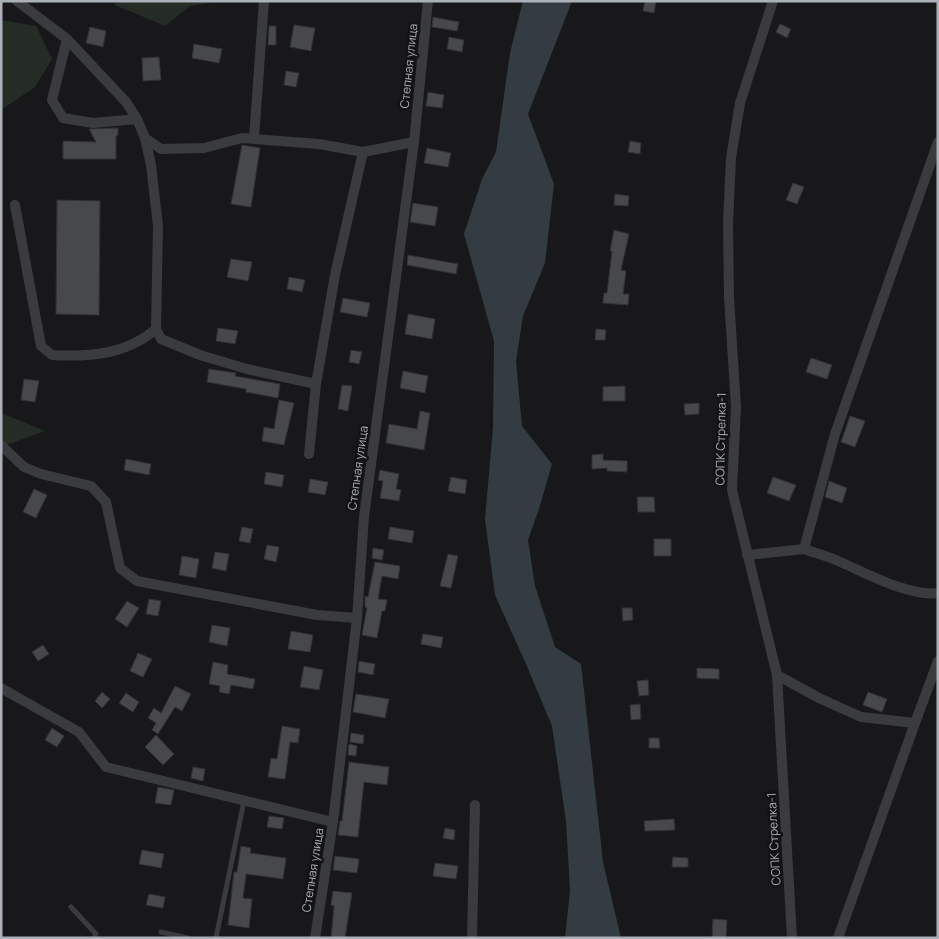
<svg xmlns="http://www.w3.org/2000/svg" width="939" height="939" viewBox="0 0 939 939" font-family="Manrope,sans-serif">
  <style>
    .green { fill: #242c25 }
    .water { fill: #323c42 }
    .building { fill: #47484c; stroke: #323236 }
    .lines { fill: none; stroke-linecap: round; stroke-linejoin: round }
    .lane { stroke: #393b3e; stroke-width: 5 }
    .street { stroke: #393b3e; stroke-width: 10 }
    .labels { text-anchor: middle; stroke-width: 5; stroke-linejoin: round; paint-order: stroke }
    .street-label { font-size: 12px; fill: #acb0b8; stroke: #131315 }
  </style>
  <rect width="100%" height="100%" fill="#18181a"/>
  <!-- green -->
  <path class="green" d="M115,1h107l-32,5 -25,20 -50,-21z
    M1,20l35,6 16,33 -17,28 -34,23z
    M1,413l44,18 -44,16z"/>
  <!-- water -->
  <path class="water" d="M523,1h49l-44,113 26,70 -9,79 -22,53 -7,45 6,65 30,38 -13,45 -11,31 7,46 20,61 26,17 22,198 18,76h-56l5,-48 -4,-69 -14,-95 -26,-62 -31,-69 -10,-76 8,-92 1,-86 -30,-107 18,-55 14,-27 14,-99z"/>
  <!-- building -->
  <path class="building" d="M645,1h11l-2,12 -11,-2z
    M433,17l26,5 -2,9 -25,-4z
    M780,24l11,5 -4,9 -11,-6z
    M294,25l21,3 -4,23 -21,-4z
    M269,26h7v19h-8z
    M90,27l16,4 -3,16 -17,-4z
    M449,37l15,3 -2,12 -15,-3z
    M194,44l28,5 -3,14 -27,-5z
    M159,57l2,23 -18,1 -1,-23z
    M286,71l13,2 -3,14 -12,-2z
    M428,92l16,3 -2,13 -16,-2z
    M118,128v7l-2,1v23h-53v-18l33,1 -7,-13z
    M630,141l11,2 -1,11 -12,-2z
    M242,145l18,3 -9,59 -20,-3z
    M427,148l24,5 -3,14 -24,-4z
    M793,183l11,4 -7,17 -11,-4z
    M615,194l14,2 -1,10 -14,-1z
    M57,200l43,1 -1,114 -43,-1z
    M413,203l25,4 -3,19 -25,-4z
    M614,230l15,4 -8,36 5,1 -3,23h6l-1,11 -25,-2 1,-10h3l5,-42h-2z
    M408,255l50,9 -2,10 -49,-9z
    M231,259l21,3 -4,19 -21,-4z
    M289,277l16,3 -3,12 -15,-3z
    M343,298l27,5 -3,14 -27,-5z
    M408,314l27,5 -3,20 -27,-5z
    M218,328l20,3 -3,13 -19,-3z
    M596,329l10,1 -1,10h-10z
    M351,350l11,2 -3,12 -10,-2z
    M811,358l21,7 -5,14 -21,-7z
    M209,369l27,4 -1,3 45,8 -2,14 -32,-6v-3l-39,-7z
    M403,371l25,5 -3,17 -25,-5z
    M24,379l15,2 -4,21 -14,-2z
    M342,385l10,1 -4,25 -10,-2z
    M625,386v15h-22v-14z
    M279,400l15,3 -10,42 -22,-4 2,-14 10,2z
    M699,403v11l-14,1 -1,-11z
    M420,411l10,2 -6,37 -38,-7 3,-19 28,5z
    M850,416l15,5 -10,26 -14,-5z
    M603,454v6l24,1v11l-20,-1v-3l-15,1v-14z
    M126,459l25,5 -2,11 -25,-5z
    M380,470l19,4 -3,15 5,1 -2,11 -19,-3 3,-17 -5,-1z
    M266,472l18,3 -2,12 -18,-3z
    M451,477l16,3 -2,14 -17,-3z
    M773,477l23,8 -7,16 -22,-8z
    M310,479l18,3 -3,13 -17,-3z
    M829,481l18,7 -5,15 -17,-6z
    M34,489l13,6 -11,23 -13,-6z
    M637,497h17l1,15h-17z
    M242,527l11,2 -3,14 -11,-2z
    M390,527l24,4 -2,12 -24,-4z
    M654,539h17v17h-17z
    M267,545l12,2 -3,15 -12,-3z
    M373,548l11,2 -2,10 -10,-2z
    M215,552l14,2 -3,17 -14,-3z
    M448,554l10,2 -7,32 -11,-2z
    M182,556l17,3 -3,19 -17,-3z
    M375,562l25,4 -2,13 -16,-3 -4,23 9,1 -2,11h-3l-5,27 -15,-3 5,-27 -2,-1v-11l3,1z
    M149,599l12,2 -3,15 -12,-2z
    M127,601l12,7 -12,19 -12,-8z
    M622,608h10l1,12 -10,1z
    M212,625l18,3 -3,18 -18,-4z
    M291,631l22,4 -3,17 -22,-3z
    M423,634l20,3 -2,11 -20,-4z
    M43,645l6,9 -11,7 -6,-9z
    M138,653l14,6 -9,18 -13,-6z
    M359,661l16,3 -2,11 -15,-3z
    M213,662l15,3 -1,9 28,5 -2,10 -22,-4 -2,9 -10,-2 1,-6 -11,-2z
    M304,666l19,4 -4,20 -19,-3z
    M697,668l22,1v10l-22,-1z
    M648,680l1,15 -10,1 -2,-15z
    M175,686l16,8 -9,17 -7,-4 -17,27 -6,-4 4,-7 -8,-5 6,-10 7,5z
    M102,692l8,7 -8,9 -7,-7z
    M868,692l19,7 -5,13 -19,-7z
    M126,693l13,9 -6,10 -14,-9z
    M356,694l33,5 -4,19 -32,-6z
    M640,704l1,15 -10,1 -1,-15z
    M282,726l18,3 -2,14 -8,-1 -5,37 -17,-2 3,-19 6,1z
    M52,728l12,8 -7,11 -12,-7z
    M351,733l13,2 -1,9 -13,-2z
    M156,735l18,19 -11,11 -18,-18z
    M649,738h10l1,10h-11z
    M349,744l8,2 -1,10 -8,-1z
    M349,762l40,5 -2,18 -23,-3 -6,55 -20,-2 2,-14h2z
    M193,767l12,2 -2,12 -12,-3z
    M158,787l16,3 -3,15 -16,-2z
    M269,816l15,2 -2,11 -15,-2z
    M674,819l1,11 -30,1 -1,-10z
    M445,828l10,2 -1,10 -11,-2z
    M241,846l10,2 -1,5 36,5 -3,21 -37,-5 -3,24 9,1 -3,29 -21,-3 6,-53h3z
    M142,850l22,4 -3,14 -22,-4z
    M335,856l24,3 -2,14 -24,-3z
    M673,857l15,1v9h-16z
    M435,863l23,3 -2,13 -23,-3z
    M333,891l19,2 -7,45h-14l3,-32 -3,-1z
    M149,894l16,3 -2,11 -17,-3z
    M713,919l14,1 -1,18h-14z"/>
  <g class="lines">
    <!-- lane -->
    <path class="lane" d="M71,907l25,27 -2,4
      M161,932l27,6
      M216,938l28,-137"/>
    <!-- street -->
    <path class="street" d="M17,1l50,38 59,63 11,17 8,19 6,27 7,61 -2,103 5,10 39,16 47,14 69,15
      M773,1l-33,102 -9,55 -3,65 1,74 7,110 -4,83 45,185 15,263
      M67,39l-15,61 11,18 30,5 44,-4
      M145,138l16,11 43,-1 38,-10 77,6 44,8 51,-10
      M254,138l10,-137
      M15,205l26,141 11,9c37,2 74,0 104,-26
      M1,445l23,22 17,7 50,12 15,16 14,66 17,13 180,34 40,3
      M309,454l7,-70 19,-109 28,-123
      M804,549c11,4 23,7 34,12 26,11 71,36 100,32
      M747,555l57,-6 31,-115 103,-292
      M777,675l42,23 42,19 54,6 23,-62
      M1,688l78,44 27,35 227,55
      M315,938l18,-116 24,-204 7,-101 50,-375 14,-141
      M472,938l3,-133
      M838,938l77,-215"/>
  </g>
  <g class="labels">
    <!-- street labels -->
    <g class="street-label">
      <text transform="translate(409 66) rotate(-84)" y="4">Степная улица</text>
      <text transform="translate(721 439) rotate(-89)" y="4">СОПК Стрелка-1</text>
      <text transform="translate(358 468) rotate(-82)" y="4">Степная улица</text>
      <text transform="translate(774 839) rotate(-93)" y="4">СОПК Стрелка-1</text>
      <text transform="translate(313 870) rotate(-81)" y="4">Степная улица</text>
    </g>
  </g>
  <!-- border -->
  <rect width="939" height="939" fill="none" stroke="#acb0b8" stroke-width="5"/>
</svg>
